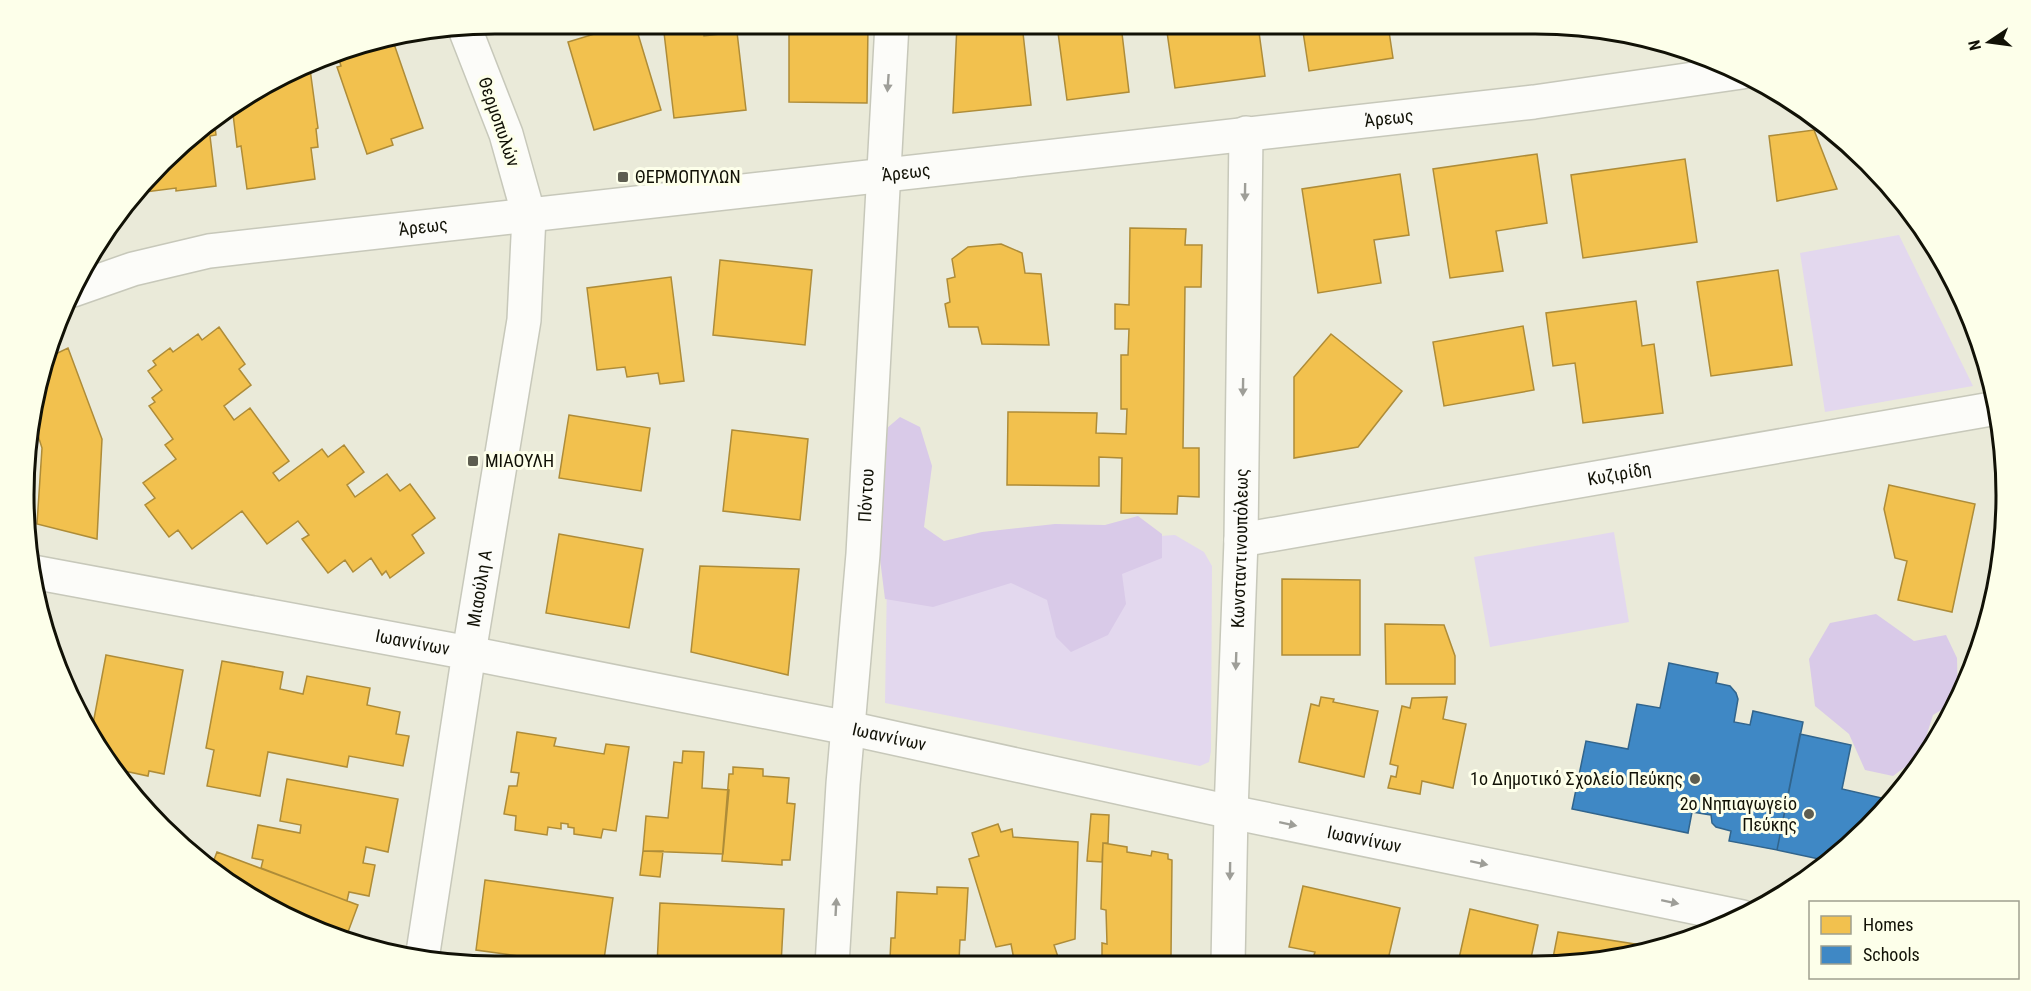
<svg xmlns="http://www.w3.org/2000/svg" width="2031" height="991" viewBox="0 0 2031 991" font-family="'Roboto Condensed',sans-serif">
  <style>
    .green { fill: #e3d8ee }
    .forest { fill: #d9cae8 }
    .homes { fill: #f2c14e; stroke: #ae8c38; stroke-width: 1.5 }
    .schools { fill: #3f88c5; stroke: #31648c; stroke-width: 1.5 }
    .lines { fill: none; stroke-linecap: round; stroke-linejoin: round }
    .street-casing { stroke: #c7c8ba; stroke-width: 36 }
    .street { stroke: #fcfcf9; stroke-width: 33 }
    .oneway { fill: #9e9e98 }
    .poi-dot { fill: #5d5d50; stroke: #fdffea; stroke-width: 2 }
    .labels { text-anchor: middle; stroke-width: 6; stroke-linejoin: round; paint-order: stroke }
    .street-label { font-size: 18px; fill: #111106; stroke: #fdffea }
    .poi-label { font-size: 18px; fill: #111106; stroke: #fdffea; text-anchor: start }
    .rim { fill: none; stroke: #111106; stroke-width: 3 }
  </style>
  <rect width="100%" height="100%" fill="#eaead9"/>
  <!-- green -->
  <path class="green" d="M1899,235l74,151 -148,26 -25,-159z
    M1614,532l15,90 -139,25 -16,-90z
    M1175,535l29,17 8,14 -1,185 -2,11 -9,4 -315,-63 2,-125 36,-26z"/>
  <!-- forest -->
  <path class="forest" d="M900,417l20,10 12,39 -8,61 20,14 38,-9 73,-8 50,1 33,-9 24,18v24l-40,16 4,30 -18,31 -37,17 -15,-15 -9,-37 -36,-17 -78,24 -48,-8 -5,-40v-125z
    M1876,614l38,27 32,-6 11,23 1,42 -25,15 -13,41 -27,20 -28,-6 -16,-36 -34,-28 -6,-47 21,-36z"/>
  <!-- homes -->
  <path class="homes" d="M627,24h8l26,86 -67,20 -26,-88z
    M663,24h40l1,12 33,-4 9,78 -72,8z
    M789,24h79l-1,79 -78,-1z
    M957,24h65l9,81 -78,8z
    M1057,25h64l8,67 -62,8z
    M1166,25h92l7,51 -90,12z
    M1302,25h86l5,33 -84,13z
    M1465,25h59v4l-58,3z
    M393,41l30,87 -32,11 2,6 -26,9 -30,-87 4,-1 -4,-13 7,-4z
    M306,69h4l8,59 -2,1 2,18 -7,1 4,31 -68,10 -6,-43 -4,1 -4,-33h3l-1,-7z
    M214,118l2,17 -6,1 6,50 -40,5v-3l-31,4 63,-70z
    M1814,130l23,59 -60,12 -8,-65z
    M1537,154l10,69 -51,8 7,40 -53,7 -17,-109z
    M1685,159l12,83 -114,16 -12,-83z
    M1400,174l9,61 -35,5 7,43 -63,10 -16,-104z
    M1130,228l56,1 -1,16h17l-1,42h-16l-2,161h16v49l-21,-1 -1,18 -56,-1 1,-55 -23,-1v29l-92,-1 1,-73 89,1 -1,20 30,1 1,-25h-6v-54h7l1,-26h-14v-25l14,1z
    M1001,244l21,9 3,20 16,1 8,71 -67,-1 -4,-17h-29l-4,-23 5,-2 -3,-23 8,-2 -3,-18 16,-12z
    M720,260l92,10 -7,75 -92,-10z
    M1778,270l14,95 -81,11 -14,-94z
    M671,277l13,104 -24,3 -2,-11 -31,4 -2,-10 -28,3 -10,-82z
    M1636,301l6,45 12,-2 9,69 -80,10 -8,-60 -22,3 -7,-53z
    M1523,326l11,64 -90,16 -11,-64z
    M219,327l26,37 -6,5 12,16 -27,21 10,14 16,-12 39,53 -16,12 6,8 43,-32 6,8 16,-12 20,27 -17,13 8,12 32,-23 13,17 10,-7 25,34 -23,17 12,18 -34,25 -4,-7 -4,4 -11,-17 -18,14 -8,-12 -17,13 -26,-34 7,-4 -11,-14 -31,23 -25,-33 -50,38 -14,-19 -9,7 -24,-32 10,-7 -12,-15 33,-24 -11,-14 8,-6 -24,-33 6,-4 -3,-4 10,-8 -14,-19 8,-6 -3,-4 17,-13 3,4 25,-18 4,6z
    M1331,334l71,57 -44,56 -64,11v-81z
    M68,348l34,91 -5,100 -60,-15 5,-76 -9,-28v-17l14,-45z
    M569,415l81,13 -9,63 -82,-13z
    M732,430l76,9 -8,81 -77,-9z
    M1889,485l86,19 -23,108 -54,-12 9,-39 -12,-3 -11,-49z
    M559,534l84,15 -14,79 -83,-15z
    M700,566l99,3 -11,106 -97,-23z
    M1282,579l78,1v75h-78z
    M1385,624l59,1 11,31v28h-69z
    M106,655l77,15 -19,104 -15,-3 -1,5 -28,-6 -32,-45v-2l5,1z
    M222,661l61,11 -3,17 23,5 4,-18 63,12 -3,17 33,7 -4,22 13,2 -6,30 -54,-10 -2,11 -79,-15 -8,44 -53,-10 7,-36 -8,-2z
    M1321,697l13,2 -1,3 45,9 -14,66 -65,-15 12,-58 8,2z
    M1447,697l-4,22 23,5 -13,64 -31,-7 -2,13 -32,-6 3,-12 5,1 2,-11 -8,-2 12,-58 8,2 2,-10z
    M517,732l39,6 -2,8 50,8 2,-10 23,3 -13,84 -13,-2 -2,9 -27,-4v-6l-6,-1v-3l-7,-1v6l-13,-2 -1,8 -32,-5 1,-14 -12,-2 5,-28h8l2,-13 -8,-1z
    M683,751l21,1 -2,36 27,2 -6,64 -80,-3 3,-35 22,2 6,-56 8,1z
    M733,767l30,2v7l26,2 -2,25 8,1 -5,56h-8v5l-60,-4 7,-87h4z
    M287,779l111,20 -10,53 -22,-5 -3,16 12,2 -6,31 -20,-4 -2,9 -86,-33 2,-8 -11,-2 6,-33 42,8 1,-8 -21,-4z
    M1091,814l18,1 -1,28h-5l-1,19 -15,-1z
    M998,824l3,8 11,-3 1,8 65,5 -3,97 -21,6 4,12 -27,8h-16l-4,-21 -15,3 -27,-88 10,-3 -7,-23z
    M1103,843l24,4v5l24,4 1,-5 16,3v5l4,1 -1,96h8v8h-77v-21l5,1 -1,-34 -5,-1z
    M643,851h20l-3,26 -20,-2z
    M217,852l141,53 -13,35 -58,-21 -75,-54z
    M485,880l128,18 -10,68h-15l-112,-16z
    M1303,886l97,22 -13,56h-50l-24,-6 2,-6 -26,-5z
    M937,887l31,1 -3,52h-5l-1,21h11l-1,4h-81v-6h2l1,-21h4l2,-46 40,2z
    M660,903l124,6 -3,56h-124z
    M1470,909l68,16 -8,38h-72z
    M1558,932l96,15v1l-57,15h-45z"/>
  <!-- schools -->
  <path class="schools" d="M1669,663l49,10 -2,10 14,3 6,7 2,6 -4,23 16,3 3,-14 50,11 -26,128 -48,-9 2,-10 -15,-4 -4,-4 -1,-8 -19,-3 -4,21 -116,-24 14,-68 42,8 9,-45 23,4z
    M1800,734l51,11 -9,44 44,10 -2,13 -56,49 -51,-11z"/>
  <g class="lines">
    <!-- street casing -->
    <g class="street-casing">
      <g id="street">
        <path id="s1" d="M73,290l60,-21 76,-18 1325,-149 208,-30"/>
        <path id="s2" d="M1241,540l756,-132"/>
        <path id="s3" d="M33,572l436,81 379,75 383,84 511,105"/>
        <path id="s4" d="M422,959l47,-306 55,-333 5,-104 -23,-82 -41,-105"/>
        <path id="s5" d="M1228,964l3,-152 10,-272 5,-407"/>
        <path id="s6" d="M832,965l11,-181 20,-230 29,-530"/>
      </g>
    </g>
    <!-- street -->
    <use href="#street" class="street"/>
  </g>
  <!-- one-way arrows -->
  <defs><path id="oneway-solid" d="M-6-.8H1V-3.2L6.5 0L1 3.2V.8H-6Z" transform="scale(1.5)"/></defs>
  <g class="oneway">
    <use href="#oneway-solid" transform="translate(888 83) rotate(94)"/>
    <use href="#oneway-solid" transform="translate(1245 192) rotate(91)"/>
    <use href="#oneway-solid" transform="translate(1243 387) rotate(91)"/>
    <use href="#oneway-solid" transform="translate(1236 661) rotate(92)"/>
    <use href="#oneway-solid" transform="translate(1288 824) rotate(12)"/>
    <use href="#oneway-solid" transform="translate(1479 863) rotate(12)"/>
    <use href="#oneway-solid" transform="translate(1230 871) rotate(91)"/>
    <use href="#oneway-solid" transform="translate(1670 902) rotate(12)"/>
    <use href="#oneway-solid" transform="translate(836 907) rotate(-87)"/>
  </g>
  <!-- markers -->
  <g class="poi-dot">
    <rect x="617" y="171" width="12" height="12" rx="3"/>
    <rect x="467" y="455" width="12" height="12" rx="3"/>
    <circle cx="1695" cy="779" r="6"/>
    <circle cx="1809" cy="814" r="6"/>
  </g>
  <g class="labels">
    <!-- street labels -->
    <g class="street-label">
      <text dy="6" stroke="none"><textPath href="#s1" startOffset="1329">Άρεως</textPath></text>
      <text transform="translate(499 122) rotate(71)" y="6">Θερμοπυλών</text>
      <text dy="6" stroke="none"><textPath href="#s1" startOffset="843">Άρεως</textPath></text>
      <text dy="6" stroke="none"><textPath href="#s1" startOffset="357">Άρεως</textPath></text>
      <text dy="6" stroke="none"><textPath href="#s2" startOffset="384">Κυζιρίδη</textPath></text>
      <text dy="6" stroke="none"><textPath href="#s6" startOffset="471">Πόντου</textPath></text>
      <text dy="6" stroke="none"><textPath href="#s5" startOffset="416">Κωνσταντινουπόλεως</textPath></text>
      <text dy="6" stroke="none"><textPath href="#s4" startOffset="375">Μιαούλη Α</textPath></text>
      <text dy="6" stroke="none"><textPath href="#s3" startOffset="386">Ιωαννίνων</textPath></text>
      <text dy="6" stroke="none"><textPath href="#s3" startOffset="872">Ιωαννίνων</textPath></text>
      <text dy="6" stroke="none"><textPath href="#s3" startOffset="1358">Ιωαννίνων</textPath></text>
    </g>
    <!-- poi labels -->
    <g class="poi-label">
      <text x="635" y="183">ΘΕΡΜΟΠΥΛΩΝ</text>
      <text x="485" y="467">ΜΙΑΟΥΛΗ</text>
      <text x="1683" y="785" text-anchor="end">1ο Δημοτικό Σχολείο Πεύκης</text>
      <text x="1797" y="810" text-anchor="end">2ο Νηπιαγωγείο<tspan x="1797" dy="21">Πεύκης</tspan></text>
    </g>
  </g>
  <!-- crop -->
  <path d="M0 0H2031V991H0ZM495 34H1535A461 461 0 0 1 1996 495V495A461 461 0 0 1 1535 956H495A461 461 0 0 1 34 495V495A461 461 0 0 1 495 34Z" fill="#fdffea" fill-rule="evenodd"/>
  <path class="rim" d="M495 34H1535A461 461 0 0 1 1996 495V495A461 461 0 0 1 1535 956H495A461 461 0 0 1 34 495V495A461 461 0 0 1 495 34Z"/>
  <!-- legend -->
  <rect x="1809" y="901" width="210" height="78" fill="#fdffea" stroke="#9fa08f" stroke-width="1.5"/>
  <rect x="1821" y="916" width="30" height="18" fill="#f2c14e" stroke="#9fa08f" stroke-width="1.5"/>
  <text x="1863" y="931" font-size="18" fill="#111106">Homes</text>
  <rect x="1821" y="946" width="30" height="18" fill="#3f88c5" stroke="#9fa08f" stroke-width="1.5"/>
  <text x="1863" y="961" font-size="18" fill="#111106">Schools</text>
  <!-- north arrow -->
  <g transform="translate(1989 42) rotate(257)" stroke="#fdffea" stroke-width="4.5" paint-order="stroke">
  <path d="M0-4.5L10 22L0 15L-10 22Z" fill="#111106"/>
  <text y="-9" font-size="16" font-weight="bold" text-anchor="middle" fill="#111106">N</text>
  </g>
</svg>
